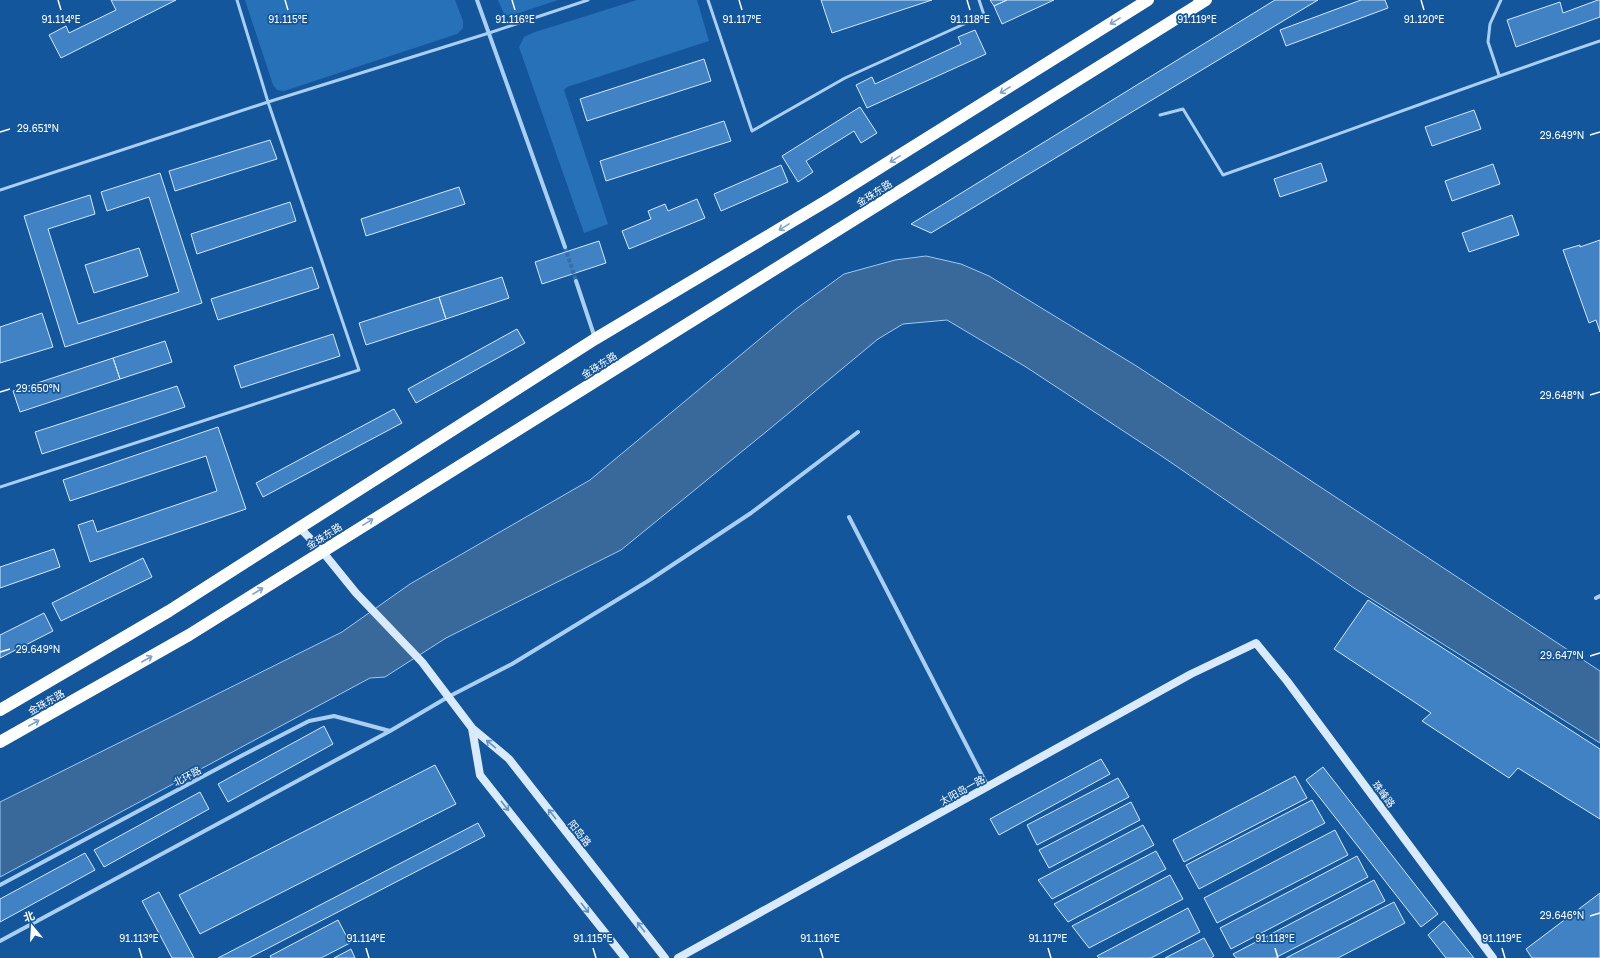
<svg xmlns="http://www.w3.org/2000/svg" width="1600" height="958" viewBox="0 0 1600 958" font-family="'Golos Text','Noto Sans SC',sans-serif">
  <style>
    .green { fill: #2771b9 }
    .water { fill: #39689a; stroke: #9ccaf6 }
    .building { fill: #4182c4; stroke: #d1e8fd }
    .lines { fill: none; stroke-linecap: round; stroke-linejoin: round }
    .street-tunnel { stroke: #376faa; stroke-width: 4; stroke-dasharray: 4 2; stroke-linecap: butt }
    .lane { stroke: #a9cff3; stroke-width: 3 }
    .street { stroke: #a9cff3; stroke-width: 4 }
    .secondary { stroke: #d9eafd; stroke-width: 8 }
    .highway { stroke: #fff; stroke-width: 12 }
    .oneway { stroke: #7ea2c8 }
    .oneway2 { stroke: #6391c2 }
    .ticks { fill: none; stroke: #fff; stroke-width: 1.5 }
    .labels { text-anchor: middle; stroke-width: 3.5; stroke-linejoin: round; paint-order: stroke }
    .street-label { font-size: 10px; fill: #fff; stroke: #14569b }
    .ticks-label { font-size: 10px; text-anchor: middle; fill: #fff; stroke: #14569b; stroke-width: 3.5; stroke-linejoin: round; paint-order: stroke }
  </style>
  <rect width="100%" height="100%" fill="#14569b"/>
  <!-- green -->
  <path class="green" d="M245,0h210l8,21v7l-6,6 -173,57 -7,-1 -4,-5z
    M498,0h60l-48,16 -6,-2z
    M637,0h60l12,41 -142,46 -3,3 44,134 -24,9 -65,-186 5,-10 8,-4z"/>
  <!-- water -->
  <path class="water" d="M926,256l35,8 28,12 149,91 462,304v72l-246,-155 -191,-131 -137,-90 -79,-47 -44,4 -25,15 -106,88 -151,123 -175,88 -61,39 -15,1 -370,199v-75l342,-170 68,-48 180,-104 206,-171 48,-35 51,-14z"/>
  <!-- building -->
  <path class="building" d="M111,0h65l-115,58 -12,-23 17,-9 3,7 47,-23z
    M821,0h111l-100,33z
    M990,0h17l-13,6z
    M1007,0h47l-52,24 -8,-18z
    M1275,0h43l-387,233 -20,-9z
    M1361,0h24l3,8 -102,38 -6,-16z
    M1598,0h2v17l-84,30 -9,-27 53,-18 3,11z
    M975,30l11,24 -119,54 -11,-23 16,-8 3,7 86,-40 -3,-7z
    M704,59l7,22 -124,40 -7,-22z
    M860,107l17,26 -16,10 -7,-12 -48,30 7,11 -15,10 -16,-26z
    M1474,110l7,19 -49,17 -7,-19z
    M724,121l7,20 -125,40 -6,-20z
    M270,140l7,19 -102,32 -6,-20z
    M1321,163l6,18 -47,16 -6,-18z
    M1493,164l7,20 -48,17 -7,-20z
    M781,165l7,17 -67,29 -7,-17z
    M160,173l42,130 -137,44 -41,-131 66,-21 5,19 -47,15 30,95 101,-32 -30,-95 -42,14 -6,-19z
    M459,187l6,17 -99,32 -5,-17z
    M697,199l8,19 -76,31 -7,-18 29,-12 -3,-8 17,-7 3,7z
    M290,202l6,19 -99,33 -6,-20z
    M1512,215l7,20 -50,17 -7,-19z
    M1600,240v92l-4,-12 -7,3 -26,-73 17,-5v2z
    M599,241l7,22 -64,21 -7,-22z
    M139,248l9,28 -54,17 -9,-28z
    M312,267l7,21 -101,32 -7,-21z
    M502,277l7,21 -63,21 -7,-22z
    M439,297l7,22 -80,26 -7,-22z
    M42,313l11,34 -53,16v-36z
    M517,329l8,14 -109,60 -8,-14z
    M333,334l7,22 -99,32 -7,-22z
    M165,341l7,21 -52,17 -7,-21z
    M113,358l7,21 -100,33 -7,-21z
    M177,386l8,21 -143,47 -7,-22z
    M394,409l8,14 -139,74 -7,-14z
    M218,427l28,82 -156,53 -12,-37 15,-5 4,12 120,-41 -11,-35 -136,45 -7,-21z
    M54,549l6,18 -60,21v-21z
    M143,558l9,19 -91,44 -9,-18z
    M1368,600l232,149v70l-82,-51 -9,10 -87,-57 9,-8 -97,-64z
    M44,613l9,18 -53,27v-23z
    M324,726l9,18 -105,58 -10,-18z
    M1101,759l9,15 -111,61 -9,-16z
    M435,765l21,39 -256,130 -21,-39z
    M1323,767l115,147 -17,13 -115,-147z
    M1295,776l12,22 -123,64 -11,-22z
    M1118,778l11,19 -92,48 -10,-20z
    M200,792l9,17 -105,58 -10,-17z
    M1312,800l13,23 -126,66 -13,-24z
    M1131,802l9,18 -91,48 -10,-18z
    M478,823l7,13 -236,122h-31z
    M1143,825l11,20 -102,54 -14,-19z
    M1335,830l13,25 -131,68 -13,-25z
    M1156,851l10,18 -98,53 -14,-18z
    M85,853l10,17 -95,52v-23z
    M1357,856l11,21 -137,72 -11,-21z
    M1170,875l13,24 -94,49 -17,-22z
    M1374,880l11,21 -110,57h-39l-3,-4z
    M159,892l35,66h-22l-30,-57z
    M1600,893v65h-68l-6,-9z
    M1394,902l11,21 -67,35h-52z
    M1188,908l12,24 -49,26h-52l-2,-2z
    M338,920l12,23 -29,15h-50l-1,-2z
    M1444,921l30,37h-28l-18,-23z
    M1204,938l10,18 -3,2h-46z
    M351,949l4,9h-21z"/>
  <g class="lines">
    <!-- street-tunnel -->
    <path class="street-tunnel" d="M565,247l11,34"/>
    <!-- lane -->
    <path class="lane" d="M708,0l44,131 93,-53 139,-63 -5,-15
      M1499,75l-11,-33 2,-18 11,-24
      M1160,115l23,-6 40,66c126,-44 250,-91 377,-134
      M0,190l268,-88 221,-69 99,-33
      M0,487l359,-117 -91,-268 -31,-102"/>
    <!-- street -->
    <path class="street" d="M477,0l88,247
      M576,281l19,57
      M849,517l139,270
      M1596,598l4,-2
      M0,885l241,-129 68,-35 25,-5 56,15
      M0,941l390,-210 58,-34 64,-33 136,-83 103,-68 107,-81"/>
    <!-- secondary -->
    <path class="secondary" d="M300,528l22,23 34,42 66,69 50,66 37,31 156,199
      M472,728l8,47 145,183
      M678,958l513,-284 65,-31 31,38 206,277"/>
    <!-- highway -->
    <path class="highway" d="M0,710l169,-99 426,-272 233,-139 320,-200
      M0,742l189,-107 1017,-635"/>
  </g>
  <!-- one-way arrows -->
  <defs><path id="oneway-shaft" d="M-6 0H5M1.5-3L5.5 0L1.5 3" fill="none" stroke-width="1.6" stroke-linecap="round" stroke-linejoin="round"/></defs>
  <g class="oneway">
    <use href="#oneway-shaft" transform="translate(1115 21) rotate(148)"/>
    <use href="#oneway-shaft" transform="translate(1005 90) rotate(148)"/>
    <use href="#oneway-shaft" transform="translate(895 159) rotate(148)"/>
    <use href="#oneway-shaft" transform="translate(784 227) rotate(149)"/>
    <use href="#oneway-shaft" transform="translate(368 522) rotate(-32)"/>
    <use href="#oneway-shaft" transform="translate(258 591) rotate(-32)"/>
    <use href="#oneway-shaft" transform="translate(147 659) rotate(-30)"/>
    <use href="#oneway-shaft" transform="translate(34 723) rotate(-30)"/>
  </g>
  <g class="oneway2">
    <use href="#oneway-shaft" transform="translate(491 744) rotate(-140)"/>
    <use href="#oneway-shaft" transform="translate(505 806) rotate(52)"/>
    <use href="#oneway-shaft" transform="translate(552 814) rotate(-128)"/>
    <use href="#oneway-shaft" transform="translate(585 908) rotate(52)"/>
    <use href="#oneway-shaft" transform="translate(641 927) rotate(-128)"/>
  </g>
  <!-- ticks -->
  <path class="ticks" d="M58,0l3,10M285,0l3,10M512,0l3,10M739,0l3,10M967,0l3,10M1194,0l3,10M1421,0l3,10M0,132l10,-3M1590,135l10,-3M0,392l10,-3M1590,395l10,-3M0,652l10,-3M1590,656l10,-3M1590,916l10,-3M139,948l3,10M366,948l3,10M593,948l3,10M820,948l3,10M1048,948l3,10M1275,948l3,10M1502,948l3,10"/>
  <g class="labels">
    <!-- street labels -->
    <g class="street-label">
      <text transform="translate(874 193) rotate(-32)" y="4">金珠东路</text>
      <text transform="translate(599 365) rotate(-32)" y="4">金珠东路</text>
      <text transform="translate(324 536) rotate(-32)" y="4">金珠东路</text>
      <text transform="translate(46 702) rotate(-30)" y="4">金珠东路</text>
      <text transform="translate(187 776) rotate(-28)" y="4">北环路</text>
      <text transform="translate(962 790) rotate(-29)" y="4">太阳岛一路</text>
      <text transform="translate(1384 794) rotate(53)" y="4">珠峰路</text>
      <text transform="translate(580 833) rotate(52)" y="4">阳岛路</text>
    </g>
  </g>
  <g class="ticks-label">
    <text x="61" y="23">91.114°E</text>
    <text x="288" y="23">91.115°E</text>
    <text x="515" y="23">91.116°E</text>
    <text x="742" y="23">91.117°E</text>
    <text x="970" y="23">91.118°E</text>
    <text x="1197" y="23">91.119°E</text>
    <text x="1424" y="23">91.120°E</text>
    <text x="38" y="132">29.651°N</text>
    <text x="1562" y="139">29.649°N</text>
    <text x="38" y="392">29.650°N</text>
    <text x="1562" y="399">29.648°N</text>
    <text x="38" y="653">29.649°N</text>
    <text x="1562" y="659">29.647°N</text>
    <text x="1562" y="919">29.646°N</text>
    <text x="139" y="942">91.113°E</text>
    <text x="366" y="942">91.114°E</text>
    <text x="593" y="942">91.115°E</text>
    <text x="820" y="942">91.116°E</text>
    <text x="1048" y="942">91.117°E</text>
    <text x="1275" y="942">91.118°E</text>
    <text x="1502" y="942">91.119°E</text>
  </g>
  <!-- north arrow -->
  <g transform="translate(32 926) rotate(342)" stroke="#14569b" stroke-width="3" paint-order="stroke">
  <path d="M0-3L7 15L0 10L-7 15Z" fill="#ffffff"/>
  <text y="-6" font-size="11" font-weight="bold" text-anchor="middle" fill="#ffffff">北</text>
  </g>
</svg>
